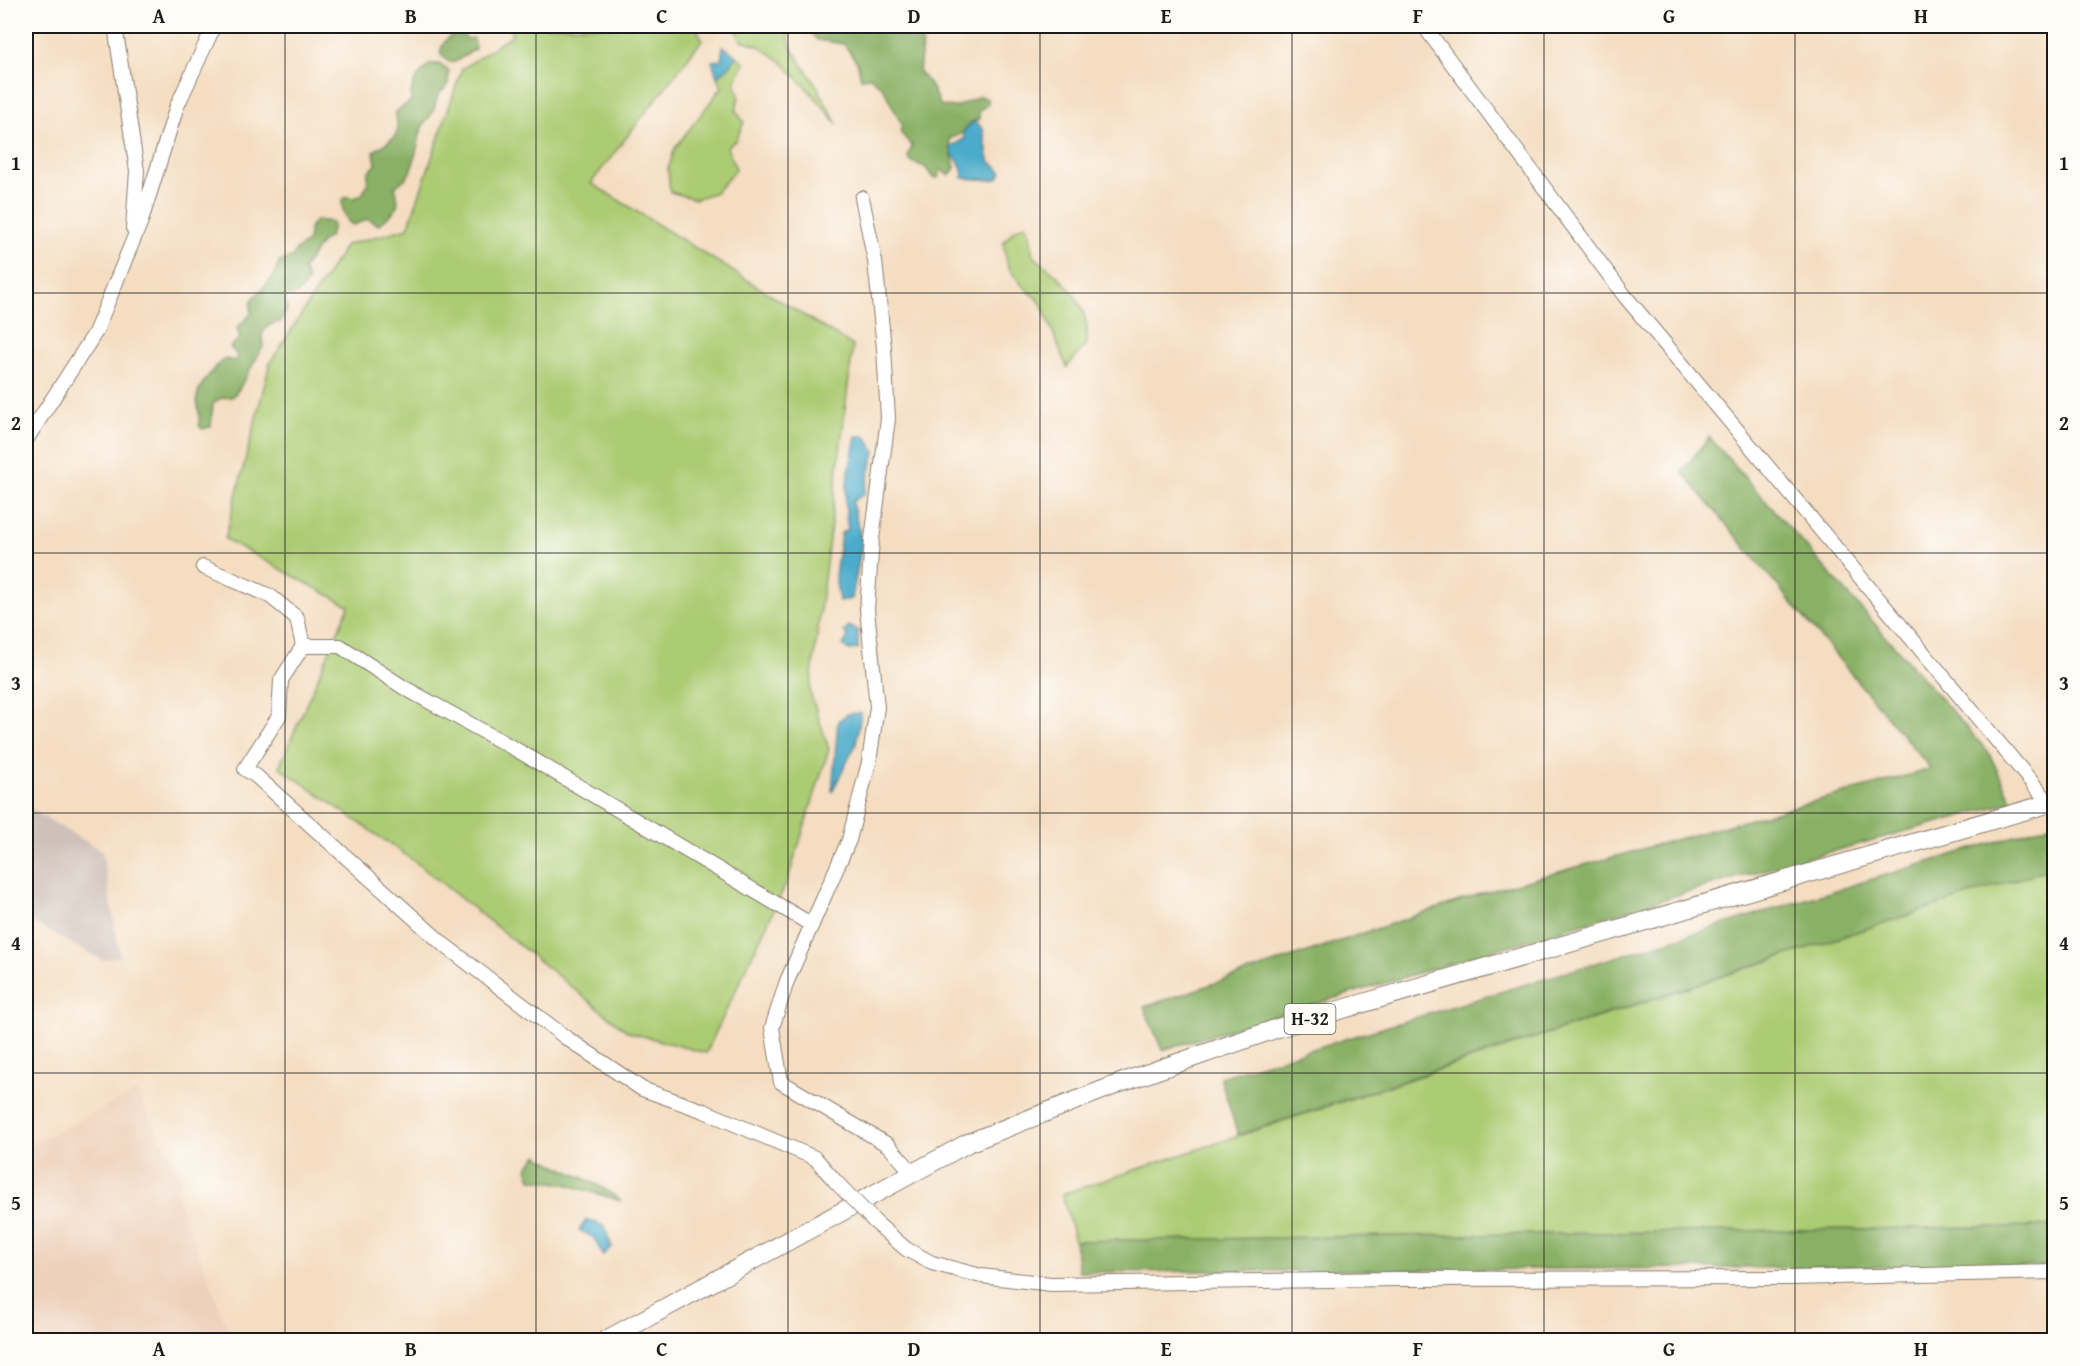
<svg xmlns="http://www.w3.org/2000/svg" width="2080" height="1366" viewBox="0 0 2080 1366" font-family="'Gentium Book Plus',serif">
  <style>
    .built { fill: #eed1bb }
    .industrial { fill: #cfc1ba }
    .green { fill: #accc73; stroke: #647448; stroke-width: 1.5 }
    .forest { fill: #89b065; stroke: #526640; stroke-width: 1.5 }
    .water { fill: #4babca; stroke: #346473; stroke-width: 1.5 }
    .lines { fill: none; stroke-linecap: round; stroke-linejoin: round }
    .minor-casing { stroke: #887c6e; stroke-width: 16 }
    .major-casing { stroke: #887c6e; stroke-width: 20 }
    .minor { stroke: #fff; stroke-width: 14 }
    .major { stroke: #fff; stroke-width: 18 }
    .minor-bridge-casing { stroke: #887c6e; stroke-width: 16; stroke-linecap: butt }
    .minor-bridge { stroke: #fff; stroke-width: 14 }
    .grid { fill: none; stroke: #1c1c1c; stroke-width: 1.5; stroke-opacity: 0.55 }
    .labels { text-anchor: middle; stroke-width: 4.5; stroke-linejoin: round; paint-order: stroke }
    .shield { fill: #fdfcf7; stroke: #605f5e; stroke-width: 1.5 }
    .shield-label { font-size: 18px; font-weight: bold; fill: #1c1c1c }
    .neatline { fill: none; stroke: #1c1c1c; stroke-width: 2 }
    .grid-label { font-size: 20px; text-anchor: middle; font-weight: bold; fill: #1c1c1c }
  </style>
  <rect width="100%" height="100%" fill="#fdfcf7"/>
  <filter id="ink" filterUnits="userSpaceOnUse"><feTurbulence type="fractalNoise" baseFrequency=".0167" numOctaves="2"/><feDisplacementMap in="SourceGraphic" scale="12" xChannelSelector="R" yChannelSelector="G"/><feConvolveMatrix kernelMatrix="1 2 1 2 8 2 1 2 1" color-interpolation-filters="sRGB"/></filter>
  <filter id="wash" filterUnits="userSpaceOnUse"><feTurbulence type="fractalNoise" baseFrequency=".008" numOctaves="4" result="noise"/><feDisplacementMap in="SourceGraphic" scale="24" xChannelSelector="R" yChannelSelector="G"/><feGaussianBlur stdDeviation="1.35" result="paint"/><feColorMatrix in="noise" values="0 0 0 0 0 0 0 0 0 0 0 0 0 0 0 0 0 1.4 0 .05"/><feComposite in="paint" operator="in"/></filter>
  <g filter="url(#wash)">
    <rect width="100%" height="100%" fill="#f4ddc1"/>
    <!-- built -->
    <path class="built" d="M137,1091l46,92 -9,5 58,152h-206v-193z"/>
    <!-- industrial -->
    <path class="industrial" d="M26,378l8,35 -8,21z
      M26,806l76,45 18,105 -18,4 -76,-41z"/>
    <!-- green -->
    <path class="green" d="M509,26h187l6,14 -111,143 262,163 -43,346 19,57 -42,133 -81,171 -78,-21 -214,-171 -135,-94 70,-161 -124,-67 45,-176 76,-118 62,-17 54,-159 50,-34z
      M734,26h53l4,22 26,38 20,38 -20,-25 -35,-37 -23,-16 -18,-6 -7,-12z
      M737,56l8,7 -10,18 4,15 -3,15 8,11 -8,18 -9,7 9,22 -20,23 -21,7 -25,-7 -2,-23 7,-21 47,-61 -5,-10 12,-10z
      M1025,224l5,9 3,23c22,17 47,36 53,65 2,7 1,16 1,23l-20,23 -26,-64 -21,-20 -12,-16 -5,-24 11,-13z
      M2054,867v359l-979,15 -13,-47z"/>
    <!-- forest -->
    <path class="forest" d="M806,26h91l4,4 16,-4 6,10 -4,36 10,11 12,23 15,1 24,-11 8,3v5l-9,7v8l-10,4 -7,11 -13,5 6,29 -6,8 -9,-7 -2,9h-5l-8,-11 -15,-6 -2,-5 4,-10 -12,-14 2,-7 -19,-37 -13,-11 -9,1 -4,-16 -13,-18 -27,-4z
      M459,32l8,7 7,-1 1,11 -20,13h-6l-9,-8c2,-10 8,-19 19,-22z
      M430,64h9l10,7 -1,14 -10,10 -5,17 -11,15 -10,42 -5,8 -12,10c7,23 0,23 -16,38l-11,-6 -14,6 -5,-2 -6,-12 -1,-11 4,-3 8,1 8,-3 6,-13v-10l8,-7 -2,-14c6,-5 21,-11 23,-19 2,-6 -2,-13 -1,-20l15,-11c0,-20 5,-23 19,-37z
      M317,220l14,2 2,4 -3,10 -9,7 -18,26 5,11c-7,12 -10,16 -23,16l2,14 -7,12c-13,2 -22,9 -16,23l-25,44 -7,8 -11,1 -8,6 -2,23 -9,2 -3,-4c1,-10 -1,-16 -2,-25 -1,-13 15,-28 23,-38l5,-3 11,2 1,-6 -7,-8 10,-9 -3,-10 14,-14v-13l23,-25 5,-14 14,-5 3,-7 12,-9 2,-15z
      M1709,437l280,316 23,49 -277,76 -573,172 -18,-43 339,-114 448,-124 -249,-297z
      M2054,824v43l-816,268 -18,-58z
      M537,1155c27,17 60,25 84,46l-56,-17 -34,-5 -4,-11z
      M2054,1226v40l-975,6 -4,-31z"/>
    <!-- water -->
    <path class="water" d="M723,46l14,10 -8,11 -12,10 -5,-16 9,-1z
      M975,121l8,8 6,31 13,12 -4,6 -6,2 -29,-2c-1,-21 -11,-17 -13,-31l14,-8v-9z
      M856,436h10l9,15 -11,43 -12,8 10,40 -10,57 -13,2 -4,-25 6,-43 7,-4c-7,-32 2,-61 8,-93z
      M849,626l9,5v18l-10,1 -5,-5 5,-9 -4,-4z
      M861,713l-5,31 -24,48 6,-71 9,-7z
      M587,1219l17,7 8,21 -9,8 -10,-18 -14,-7z"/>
  </g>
  <g filter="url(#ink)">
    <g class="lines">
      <!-- minor casing -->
      <g class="minor-casing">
        <path id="minor" d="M115,26l22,145 -4,57
          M1424,26l200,269 426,509
          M862,198l13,63 9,87 4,71 -16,120 -5,70 10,98 -8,55 -20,78 -62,141 -15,47 9,54 107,63 25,28
          M26,440l69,-107 46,-112 36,-115 37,-80
          M203,567l67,29 27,22 6,28 -22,34 -2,36 -34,53 11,7 187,168 122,93 77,52 62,22 111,47 21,24
          M303,646h37l63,41 121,67 288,171
          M875,1222l31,27 26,14 49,13 70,8 345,-5 396,-1 262,-6"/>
      </g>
      <!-- major casing -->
      <g class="major-casing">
        <path id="major" d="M606,1340l362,-197 155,-61 155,-54 776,-226"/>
      </g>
      <!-- minor -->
      <use href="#minor" class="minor"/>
      <!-- major -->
      <use href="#major" class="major"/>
      <!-- minor-bridge casing -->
      <g class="minor-bridge-casing">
        <path id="minor-bridge" d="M836,1182l39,40"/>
      </g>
      <!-- minor-bridge -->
      <use href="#minor-bridge" class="minor-bridge"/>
    </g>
  </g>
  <!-- grid -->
  <path class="grid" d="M285,26v1314M536,26v1314M788,26v1314M1040,26v1314M1292,26v1314M1544,26v1314M1795,26v1314M26,293h2028M26,553h2028M26,813h2028M26,1073h2028"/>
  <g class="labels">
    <!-- shield labels -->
    <rect class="shield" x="1284.5" y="1004" width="51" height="30" rx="4.5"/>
    <g class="shield-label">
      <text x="1310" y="1025">Н-32</text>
    </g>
  </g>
  <!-- margin -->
  <rect width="2080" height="1366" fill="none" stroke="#fdfcf7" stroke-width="66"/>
  <rect x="33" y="33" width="2014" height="1300" class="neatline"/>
  <g class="grid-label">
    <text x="159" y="23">A</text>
    <text x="411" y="23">B</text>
    <text x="662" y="23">C</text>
    <text x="914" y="23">D</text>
    <text x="1166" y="23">E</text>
    <text x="1418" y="23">F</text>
    <text x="1669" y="23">G</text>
    <text x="1921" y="23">H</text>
    <text x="16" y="170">1</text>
    <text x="2064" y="170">1</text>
    <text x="16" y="430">2</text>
    <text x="2064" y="430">2</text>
    <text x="16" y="690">3</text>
    <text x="2064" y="690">3</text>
    <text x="16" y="950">4</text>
    <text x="2064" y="950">4</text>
    <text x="16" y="1210">5</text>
    <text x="2064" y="1210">5</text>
    <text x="159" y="1356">A</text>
    <text x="411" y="1356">B</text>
    <text x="662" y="1356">C</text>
    <text x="914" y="1356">D</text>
    <text x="1166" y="1356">E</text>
    <text x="1418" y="1356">F</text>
    <text x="1669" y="1356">G</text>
    <text x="1921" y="1356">H</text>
  </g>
</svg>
